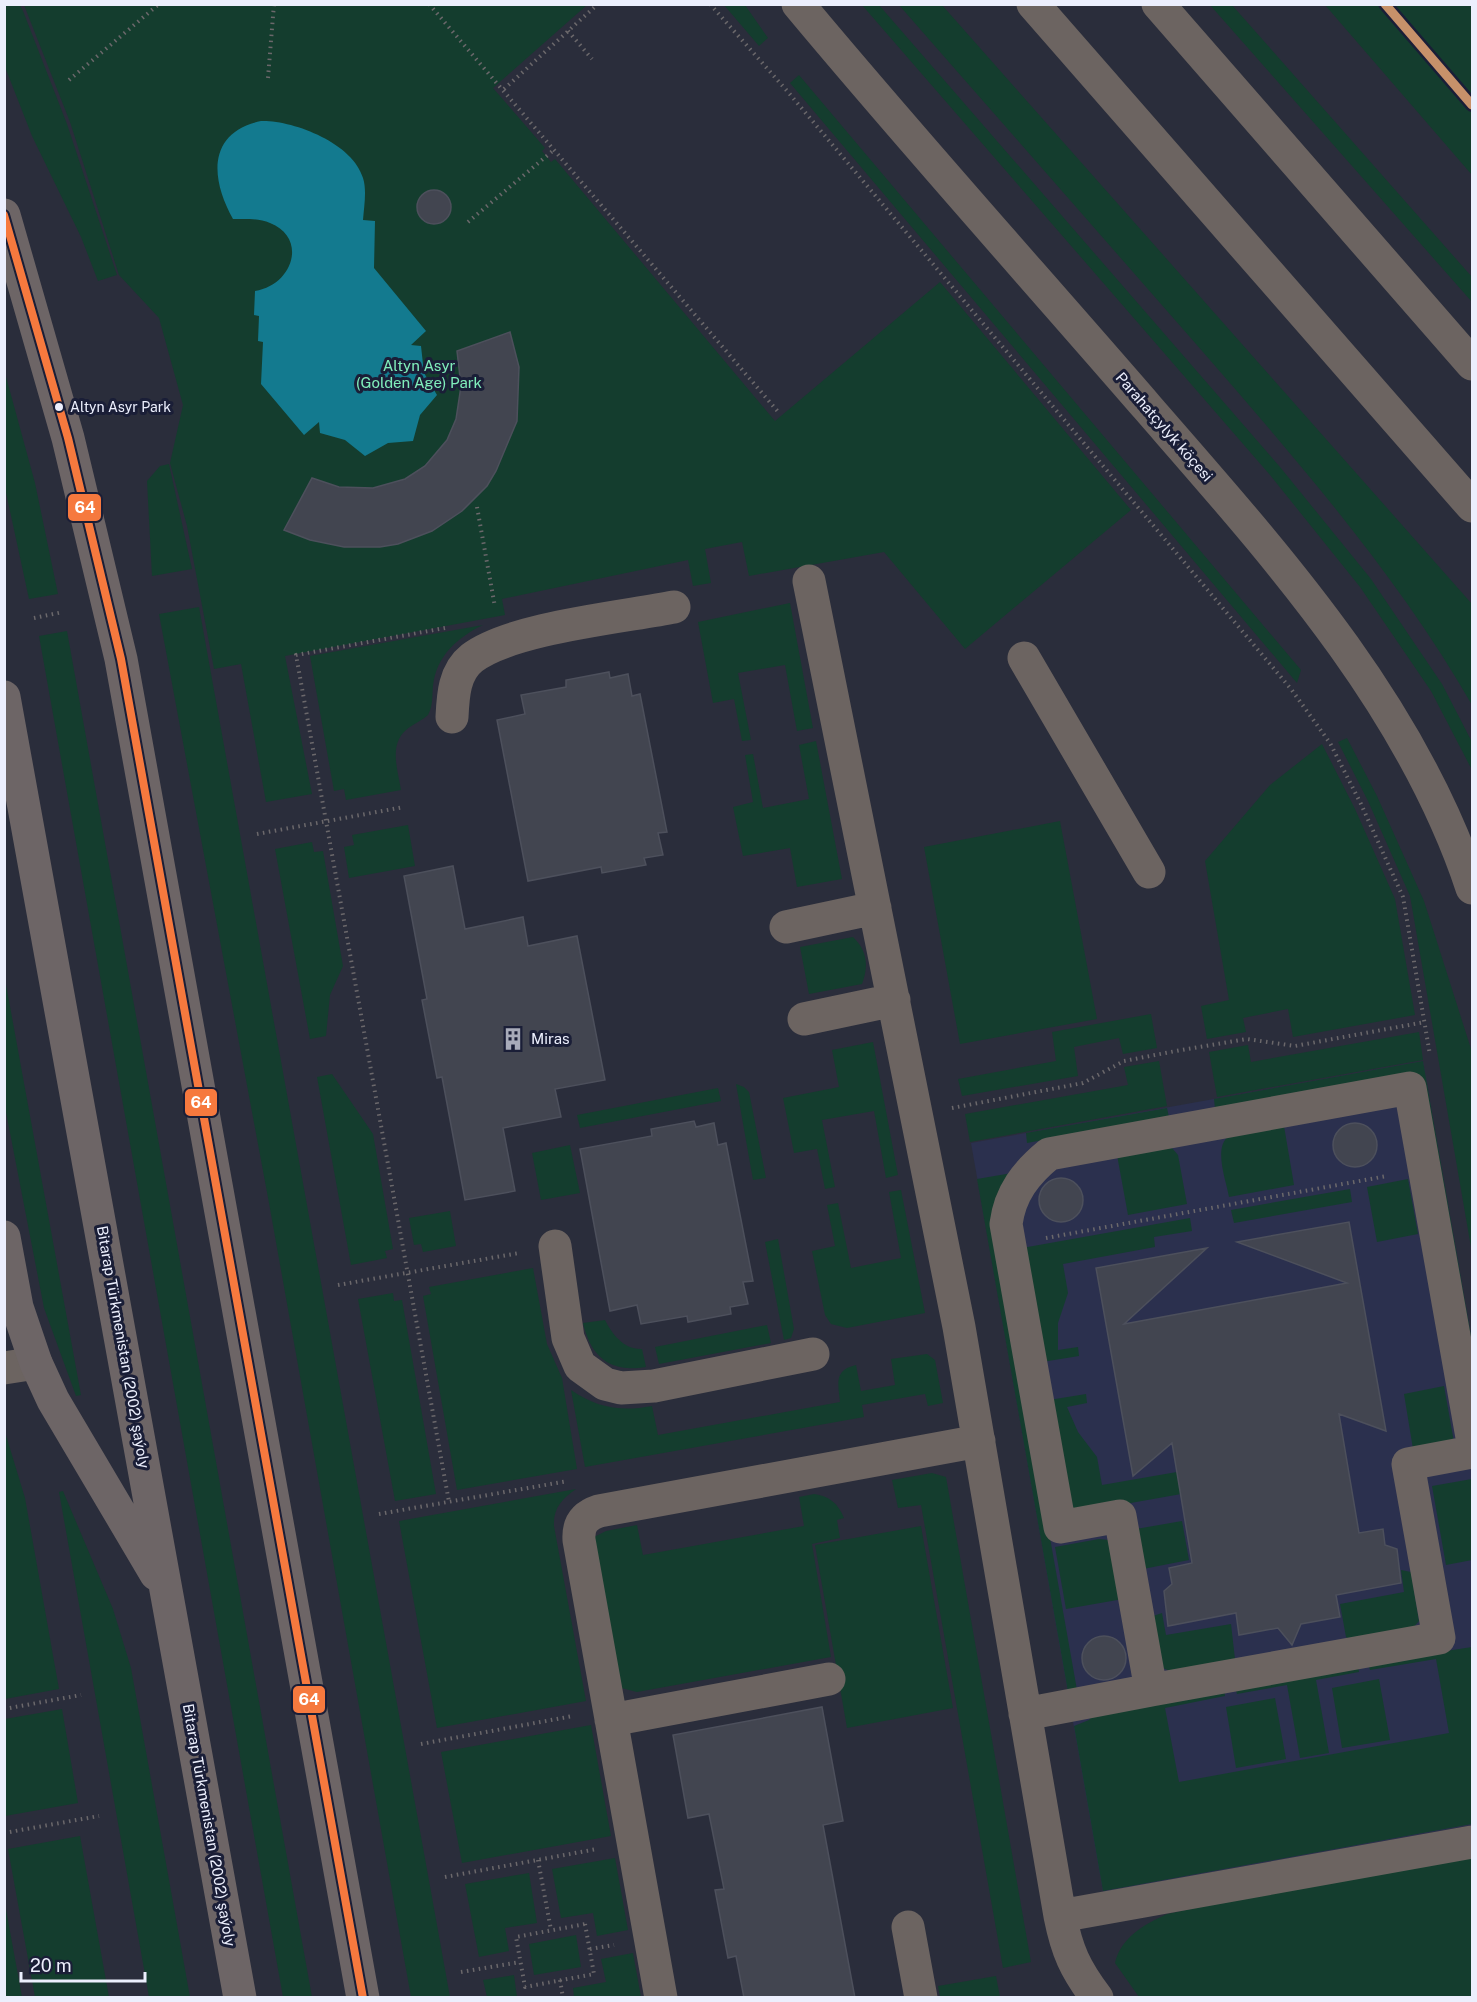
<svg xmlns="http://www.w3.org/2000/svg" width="1477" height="2002" viewBox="0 0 1477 2002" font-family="'Public Sans',sans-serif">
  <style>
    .built { fill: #2b304e }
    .green { fill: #143d2e }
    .water { fill: #137a8f }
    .building { fill: #424550; stroke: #4d505c; stroke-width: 1.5 }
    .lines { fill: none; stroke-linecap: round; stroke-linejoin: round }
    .path { stroke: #6b686b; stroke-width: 4; stroke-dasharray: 1.5 4.5; stroke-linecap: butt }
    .minor { stroke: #6c6461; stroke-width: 33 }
    .major { stroke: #6d6566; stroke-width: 33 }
    .bus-1-casing { stroke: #1a1e37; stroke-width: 12 }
    .bus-1 { stroke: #f6793e; stroke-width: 8 }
    .rail-1-casing { stroke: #1a1e37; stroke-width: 14 }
    .rail-1 { stroke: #c7916a; stroke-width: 9 }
    .bus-dot { fill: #eceffd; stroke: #1a1e37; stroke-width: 2 }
    .labels { text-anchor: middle; stroke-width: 6; stroke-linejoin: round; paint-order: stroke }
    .bus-label { font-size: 14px; fill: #eceffd; stroke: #1a1e37; text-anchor: start }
    .park-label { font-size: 15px; fill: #80eebb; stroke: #1a1e37 }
    .street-label { font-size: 15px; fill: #eceffd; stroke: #1a1e37 }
    .poi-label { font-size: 15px; fill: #eceffd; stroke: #1a1e37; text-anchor: start }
    .line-badge { stroke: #1a1e37; stroke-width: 2 }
    .badge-label { font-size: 16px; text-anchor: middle; font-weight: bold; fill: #fff }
  </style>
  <rect width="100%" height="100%" fill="#2a2d3b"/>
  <!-- built -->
  <path class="built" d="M1423,1061l49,280v484l-369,67 -132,-749z"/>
  <!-- green -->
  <path class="green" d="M5,4l15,1 3,6 44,113 50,151 -19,6 -17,-44 -49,-101 -27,-69z
    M24,5h563l-94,83 52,60 -3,3 9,11 4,-3 220,262 165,-139 191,228 -166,139 -81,-97 -135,24 -7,-34 -37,7 6,34 -18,3 -5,-26 -186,39 3,16 -220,41 27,138 -46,8 -25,-138 -27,5 -27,-143 -17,-63 13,-58 -24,-87 -40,-43 -49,-153z
    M724,5h21l23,33 -9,8z
    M862,5h17l401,462 91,112 71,105 30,58v28l-41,-79 -71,-104 -90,-112z
    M899,5h43l530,599v101c-75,-131 -177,-247 -276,-361 -99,-113 -198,-226 -297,-339z
    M1210,5h22l240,272v25z
    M1325,5h147v170z
    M799,75l502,595 -4,13 -507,-600z
    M5,373l30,110 23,111 -29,5 -24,-111z
    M169,464l23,105 -40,7 -5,-95 13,-15z
    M790,603l23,125 -16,3 -12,-66 -47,8 13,67 -9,1 -8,-42 -21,4 -15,-81z
    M199,607l251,1390h-39l-142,-794 -110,-589z
    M483,625c-25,12 -47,31 -50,61 -1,10 0,20 -5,29 -6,6 -16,9 -23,16 -16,15 -7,40 -4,59l-55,10 -2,-11 -10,2 -24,-135z
    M67,631l245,1366h-29l-244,-1361z
    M1347,738l30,58 47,105 48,151v201l-62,-357 -42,-95 -30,-59z
    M816,741l26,138 -45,8 -7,-39 -47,8 -10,-49 20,-5 -8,-47 8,-1 10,54 46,-9 -10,-54z
    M1322,744l33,65 40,90 20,116 -122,22 -5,-28 -45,9 3,14 -39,7 -6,-33 28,-6 -24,-139 65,-76z
    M1060,821l37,198 -137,25 -36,-197z
    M408,825l7,41 -66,12 -5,-31 10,-2 -2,-10z
    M312,842l2,10 9,-1 20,115 -13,29 -4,41 -16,3 -35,-190z
    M853,937c14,13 16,29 9,47l-53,10 -9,-47z
    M5,979l76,416 -5,1 -32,-88 -39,-201z
    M1151,1014l6,34 -34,6 -4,-16 -45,9 4,29 -116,20 -4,-17 98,-18 -4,-29z
    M1419,1032l4,28 -206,37 -8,-45 39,-7 3,17z
    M873,1042l25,133 -12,3 -12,-67 -52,9 13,67 -10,2 -8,-40 -23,4 -11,-55 56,-11 -7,-37z
    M1159,1061l8,45 -197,36 -5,-28 163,-29 -4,-18z
    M1423,1061l49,280v46l-54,-308 -203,30 -1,-10z
    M332,1074l41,60 20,115 -8,2 2,7 -36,7 -34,-188z
    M736,1084l8,3 5,5 17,86 -13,2z
    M718,1088l3,13 -141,27 -3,-13z
    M1167,1108l2,9 -142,26 -1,-10z
    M1284,1126l10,59 -65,12c-3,-17 -16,-50 0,-61z
    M570,1145l10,48 -39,7 -9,-47z
    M1172,1148l6,7 9,49 -59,11 -11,-60z
    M1012,1173l-18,49 83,468 -9,2 -91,-513z
    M1408,1179l10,55 -41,8 -10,-55z
    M1350,1189l2,13 -118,21 -3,-13z
    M901,1190l24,123 -78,15 -16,-4 -6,-9 -13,-64 23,-5 -8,-41 11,-2 13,65 50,-10 -12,-66z
    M450,1211l6,35 -33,6 -2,-8 -7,1 -5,-27z
    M1190,1218l2,13 -38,6 1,10 -92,17 5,29 -10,30v27l20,-3 1,9 -37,6 -20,-114z
    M778,1239l16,90 -3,9 -7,2 -19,-98z
    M533,1268l14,76 15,34 15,91 -120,21 -34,-194 8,-2 -2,-7z
    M393,1293l1,8 8,-1 34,194 -41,7 -37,-202z
    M605,1320c7,14 19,30 37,29l4,18c-36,6 -55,-10 -63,-44z
    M767,1325l4,18 -112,21 -4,-17z
    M927,1354l8,6 8,43 -15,3 -3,-12 -63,11 2,12 -279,50 -14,-77c26,18 51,22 81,16l6,29 182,-33c-2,-19 -6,-32 16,-37l5,26 34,-6 -4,-26z
    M1444,1386l10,56 -41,7 -9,-55z
    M1086,1394l1,9 -20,4 11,25 19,25 5,28 92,-16 4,22 -129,23 -20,-114z
    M5,1432l20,66 34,191 -54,10z
    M932,1473l14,4 85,485 -28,6 -82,-463 -23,3 -6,-28z
    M1472,1479v81l-26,5 -14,-79z
    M576,1489c-14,10 -23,19 -22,37l32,175 -149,27 -38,-207z
    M63,1491l50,118 18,59 59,329h-41l-90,-505z
    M814,1494c15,2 24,9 30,24l-7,2 3,18 -28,6 19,113 -194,35 -16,-4 -27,-151 12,-6 31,-6 6,30 161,-29 -5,-29z
    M1182,1521l7,39 -46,9 -7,-40z
    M921,1526l32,182 -106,20 -32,-183z
    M1099,1539l10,1 14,59 -57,10 -11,-62z
    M1401,1570l10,2 8,49 -7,8 -62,11 -4,-3 -6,-33 64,-12z
    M1162,1613l4,22 65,-11 4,35 -61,14 -11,-5 -10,-52z
    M1472,1647v177l-369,67 -29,-165 15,-6 4,-5 131,-26 1,7 -60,12 14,74 270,-49 -13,-74 -66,11 -2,-7z
    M1358,1665l1,7 -43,8 13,73 -29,5 -13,-73 -50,9 -2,-7z
    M1379,1679l11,61 -48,8 -10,-60z
    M1275,1698l11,61 -50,9 -10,-61z
    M62,1709l16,94 -73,13v-97z
    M591,1725l20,111 -149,27 -21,-111z
    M80,1836l29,161h-74l-27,-148z
    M1472,1851v146h-333l-24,-34c6,-26 30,-39 52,-49z
    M615,1858l13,72 -31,6 -4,-23 -32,5 -9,-49z
    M529,1873l8,50 -32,5 4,23 -30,6 -14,-73z
    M4,1904h1l17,93h-17z
    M576,1935l5,32 -47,8 -5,-31z
    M633,1953l8,44h-67l-1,-9 33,-6 -5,-23z
    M514,1975l3,22h-30l-4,-17z
    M996,1976l4,21h-60l-2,-11z"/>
  <!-- water -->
  <path class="water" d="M261,121c32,-1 92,22 102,57 4,12 1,29 0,42l12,1 -1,47 52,63 -15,14 10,1 3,27 13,22 -17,20 -7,26 -25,2 -23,13 -20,-16 -25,-7 -1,-11 -15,13 -43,-51 2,-42 -5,-1 1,-25 -5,-1 1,-24c38,-6 53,-53 15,-68 -11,-5 -25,-4 -37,-4 -22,-39 -27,-86 28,-98z"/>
  <!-- building -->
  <path class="building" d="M417 207a17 17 0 1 1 34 0a17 17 0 1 1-34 0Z
    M510,332l9,35 -2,54 -21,50 -9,15 -25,25 -30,20 -34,13 -18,3h-36l-34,-7 -26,-10 28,-52 27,9 34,1 32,-9 20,-13 22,-26 9,-21 5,-33 -4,-35z
    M609,672l1,6 18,-4 4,22 8,-2 27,138 -9,1 5,22 -19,3 2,7 -44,8 -1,-6 -73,14 -31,-161 28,-6 -4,-19 45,-8v-7z
    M453,866l12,63 58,-12 5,29 49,-10 28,144 -50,9 6,28 -58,11 12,63 -50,9 -23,-123 -5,1 -15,-78 5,-1 -23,-123z
    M694,1121l2,6 18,-4 4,22 8,-2 27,138 -10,1 5,22 -18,3 1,7 -43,8 -1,-6 -46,8 -4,-19 -27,6 -30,-162 72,-13 -1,-7z
    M1333 1145a22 22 0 1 1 44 0a22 22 0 1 1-44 0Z
    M1039 1200a22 22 0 1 1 44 0a22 22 0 1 1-44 0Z
    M1349,1222l37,209 -47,-17 20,119 24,-4 2,16 12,4 4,34 -65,12 4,22 -39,7 -9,21 -14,-17 -39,7 -3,-22 -68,13 -4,-35 8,-7 -3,-16 23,-5 -20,-120 -39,33 -37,-208 111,-20 -83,76 223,-41 -110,-41z
    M1082 1658a22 22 0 1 1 44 0a22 22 0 1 1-44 0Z
    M822,1707l21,114 -20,4 32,173h-111l-8,-42 -8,2 -13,-68 9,-1 -15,-75 -21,4 -15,-83z"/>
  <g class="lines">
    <!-- path -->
    <path class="path" d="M429,4l351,410
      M710,4l78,88 503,597 39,54 31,61 42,93 27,158
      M568,31l24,28
      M268,78l6,-74
      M69,80l90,-76
      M504,89l94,-85
      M468,222l87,-73
      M477,507l18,100
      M34,618l29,-6
      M445,628l-149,27 153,847
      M257,834l147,-27
      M952,1108l131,-25 41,-22 57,-11 66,-11 48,7 130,-24
      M1046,1238l341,-62
      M338,1285l181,-32
      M379,1514l189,-33
      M4,1709l77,-14
      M421,1744l152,-28
      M4,1833l95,-17
      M538,1860l13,70
      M445,1877l152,-28
      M585,1924l9,50 -69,13 -9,-50z
      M590,1949l24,-4
      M461,1972l59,-10
      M560,1980l3,18"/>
    <!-- minor -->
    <path class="minor" d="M798,4c114,137 233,269 349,403 126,145 264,296 325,481
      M1033,4l439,502
      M1158,4l314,360
      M809,581l150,746 101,589c7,35 15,53 37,82
      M1024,658l125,214
      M452,717c1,-21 2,-45 20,-59 39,-30 151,-41 202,-51
      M786,927l89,-19
      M804,1019l90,-19
      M555,1246l13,92 12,28 25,18 16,4 33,-2 159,-32
      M4,1368l32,-5
      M1472,1437l-62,-349 -361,66c-23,19 -39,39 -43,70l54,303 60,-11 31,174 288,-52 -31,-174 64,-12
      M1025,1714l126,-24
      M611,1720l218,-41
      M1060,1916l412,-74
      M908,1927l13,71
      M661,1998l-82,-458c-1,-15 5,-24 20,-29l380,-70"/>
    <!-- major -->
    <path class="major" d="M4,215l64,223 53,221 242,1339
      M4,697l236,1301
      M4,1237l13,70 19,56 17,37 103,174"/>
    <!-- bus-1 casing -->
    <g class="bus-1-casing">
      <path id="bus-1" d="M4,215l64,223 53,221 242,1339"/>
    </g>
    <!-- bus-1 -->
    <use href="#bus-1" class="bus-1"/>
    <!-- rail-1 casing -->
    <g class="rail-1-casing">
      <path id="rail-1" d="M1385,4l87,101"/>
    </g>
    <!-- rail-1 -->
    <use href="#rail-1" class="rail-1"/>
  </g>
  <!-- icons -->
  <defs>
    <g id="building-bare" transform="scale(1.8)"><path d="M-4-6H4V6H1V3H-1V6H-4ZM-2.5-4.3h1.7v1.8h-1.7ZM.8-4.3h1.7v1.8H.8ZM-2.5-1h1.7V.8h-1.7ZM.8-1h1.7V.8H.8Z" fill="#a8abb9" stroke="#1a1e37" stroke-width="2.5" paint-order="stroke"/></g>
  </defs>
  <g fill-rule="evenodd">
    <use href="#building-bare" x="513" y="1039"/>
  </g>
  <!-- markers -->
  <circle class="bus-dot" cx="59" cy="407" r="5"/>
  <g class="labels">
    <!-- bus labels -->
    <g class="bus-label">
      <text x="70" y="412">Altyn Asyr Park</text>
    </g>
    <!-- park labels -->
    <g class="park-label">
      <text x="419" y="371">Altyn Asyr<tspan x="419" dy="17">(Golden Age) Park</tspan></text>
    </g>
    <!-- street labels -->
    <g class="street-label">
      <text transform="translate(1164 427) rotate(49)" y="5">Parahatçylyk köçesi</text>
      <text transform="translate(123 1347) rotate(80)" y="5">Bitarap Türkmenistan (2002) şaýoly</text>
      <text transform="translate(209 1825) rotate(80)" y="5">Bitarap Türkmenistan (2002) şaýoly</text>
    </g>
    <!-- poi labels -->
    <g class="poi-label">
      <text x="531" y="1044">Miras</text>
    </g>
  </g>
  <g class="line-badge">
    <rect x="67" y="493" width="35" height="29" rx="6" fill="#f6793e"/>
    <rect x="184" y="1088" width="34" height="29" rx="6" fill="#f6793e"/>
    <rect x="292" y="1685" width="34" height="29" rx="6" fill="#f6793e"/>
  </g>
  <g class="badge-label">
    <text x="85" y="513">64</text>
    <text x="201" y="1108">64</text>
    <text x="309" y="1705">64</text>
  </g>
  <!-- border -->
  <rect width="1477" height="2002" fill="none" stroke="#eceffd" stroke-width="12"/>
  <!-- scale -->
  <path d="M21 1972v9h124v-9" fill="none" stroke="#eceffd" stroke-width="3"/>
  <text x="30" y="1972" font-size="18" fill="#eceffd" stroke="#1a1e37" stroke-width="4.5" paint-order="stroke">20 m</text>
</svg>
